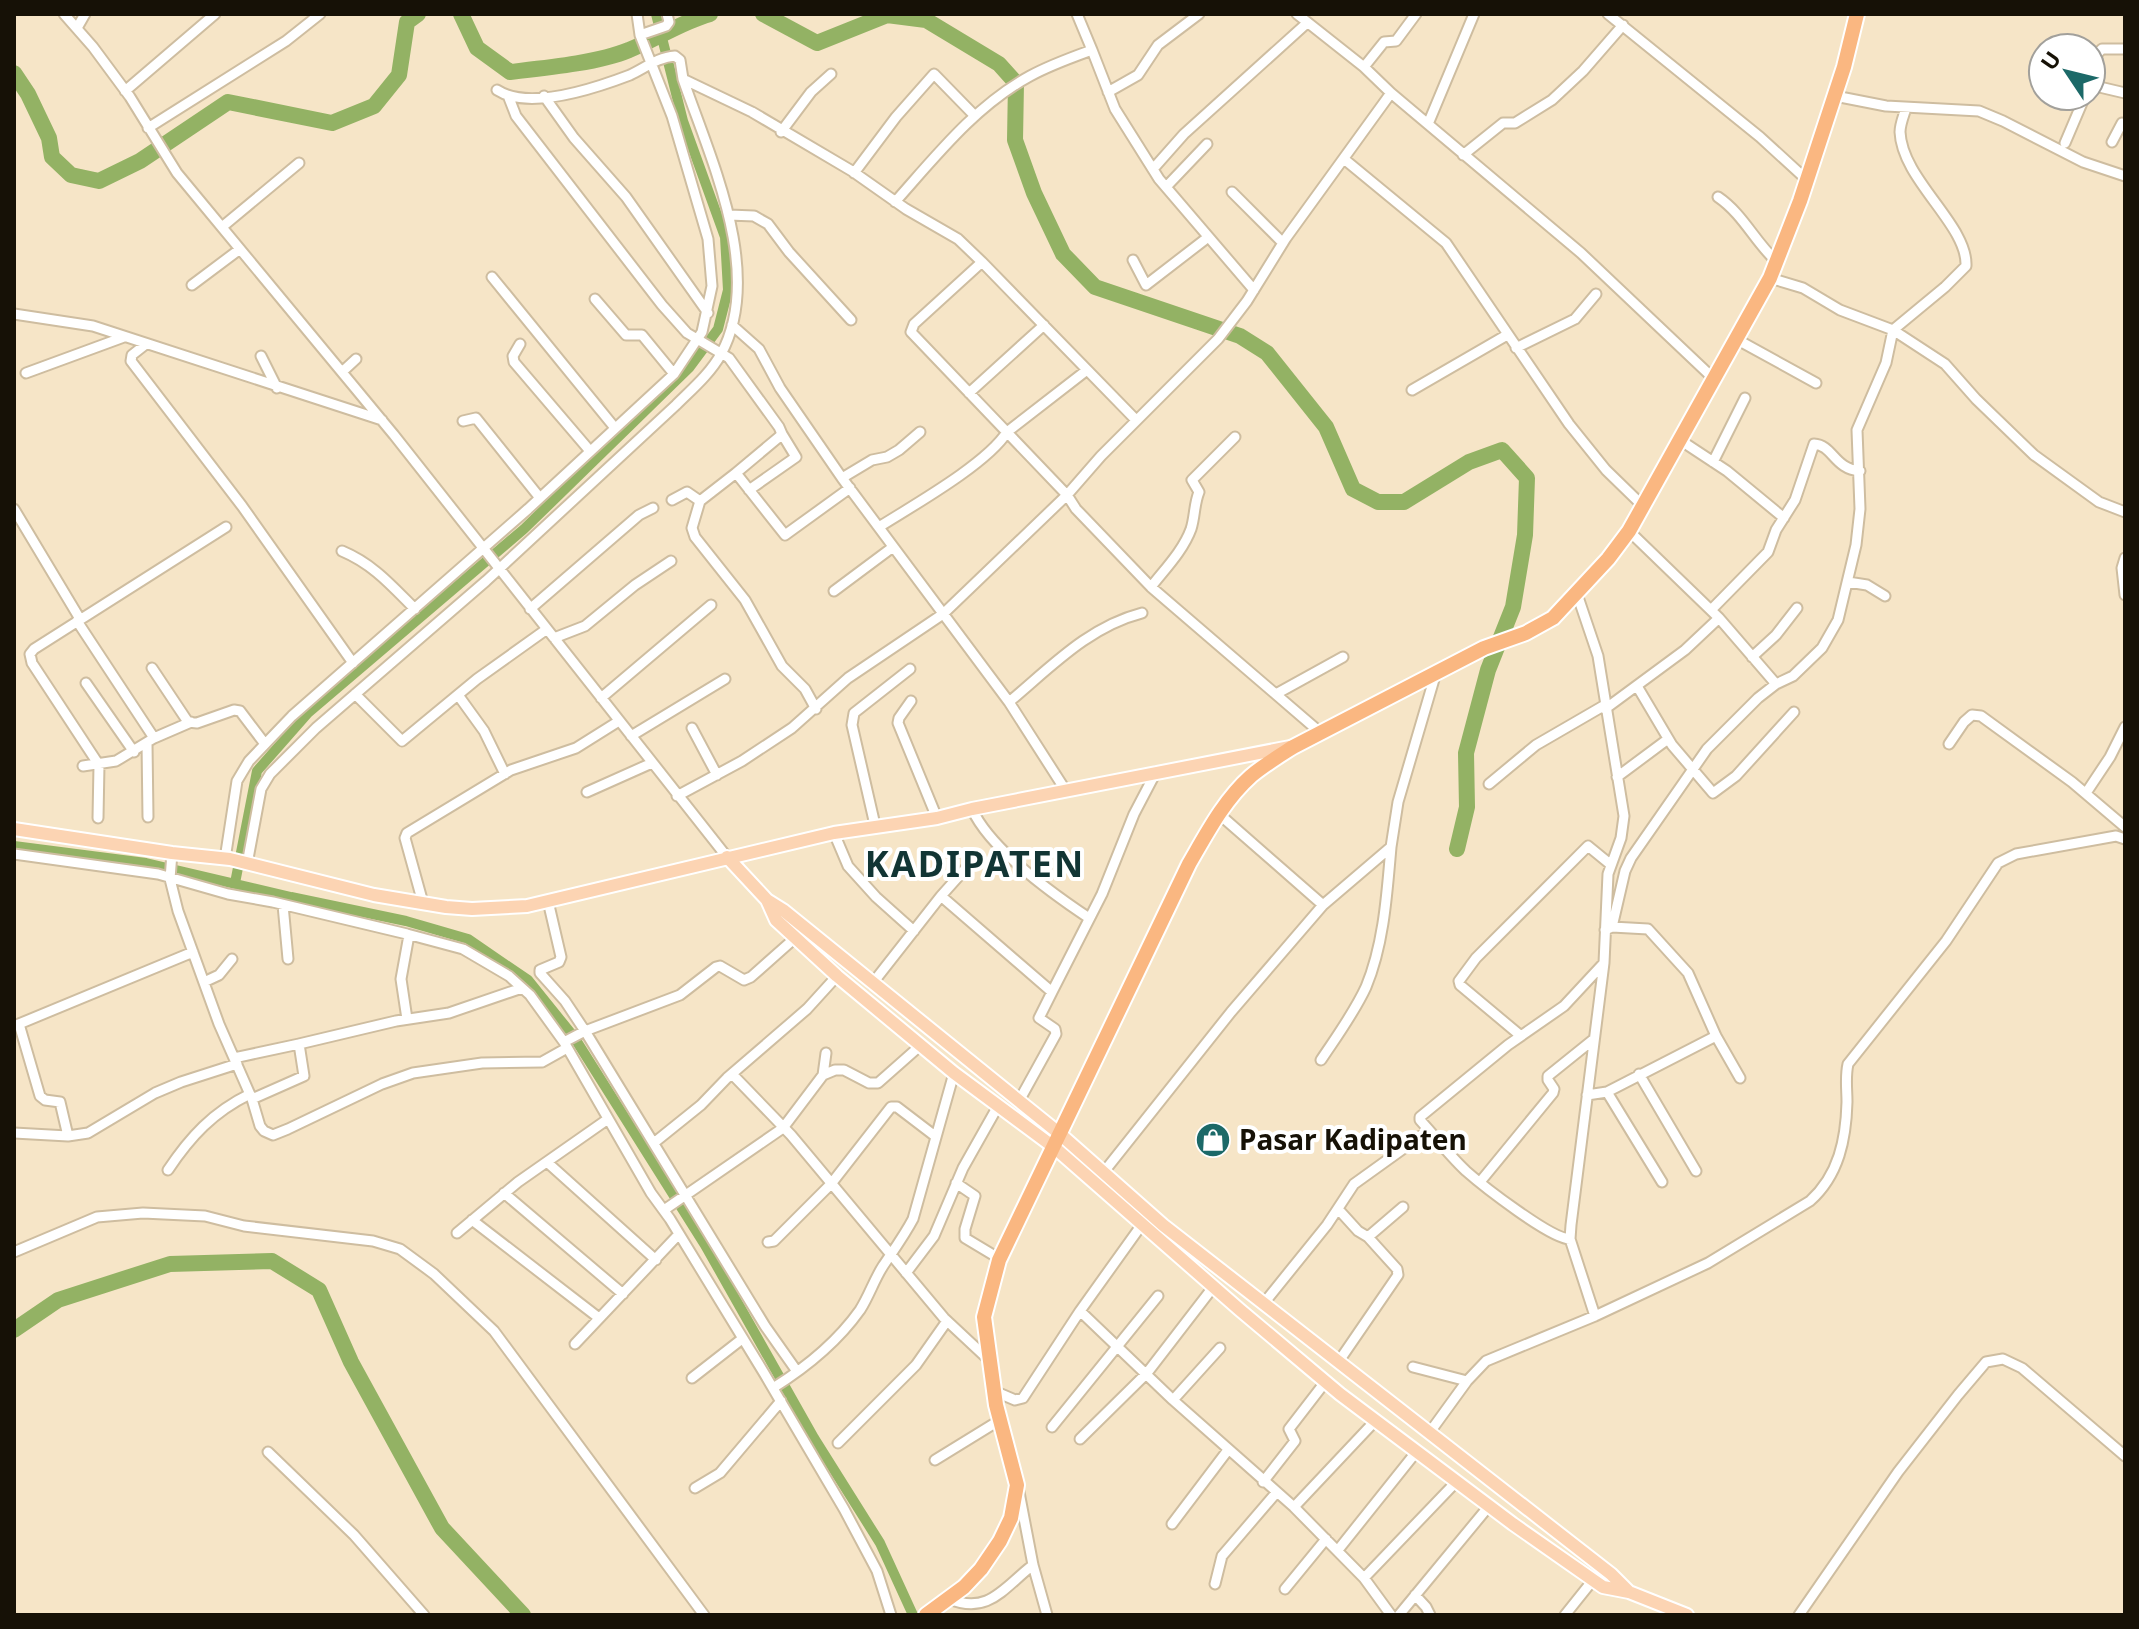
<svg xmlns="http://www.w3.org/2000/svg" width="2139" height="1629" viewBox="0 0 2139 1629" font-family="'Noto Sans',sans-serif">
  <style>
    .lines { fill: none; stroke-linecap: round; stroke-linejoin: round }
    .canal { stroke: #93b264; stroke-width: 10 }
    .river { stroke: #93b264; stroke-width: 16 }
    .minor-casing { stroke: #cebda0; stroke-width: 13 }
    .major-casing { stroke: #fff; stroke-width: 16 }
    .highway-casing { stroke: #fff; stroke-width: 18 }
    .minor { stroke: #fff; stroke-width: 9 }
    .major { stroke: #fcd4b3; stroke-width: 12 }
    .highway { stroke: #fab781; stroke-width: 14 }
    .labels { text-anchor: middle; stroke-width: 8; stroke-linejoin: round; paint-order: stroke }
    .poi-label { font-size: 28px; font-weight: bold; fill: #161106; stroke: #fff; text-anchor: start }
    .district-label { font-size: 36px; font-weight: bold; letter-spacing: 2px; fill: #123534; stroke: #fff }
  </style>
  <rect width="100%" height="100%" fill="#f6e5c7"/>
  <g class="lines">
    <!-- canal -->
    <path class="canal" d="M14,846l132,17 145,34 115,24 62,18 60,41 46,57 131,208 109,193 66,105 33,72
      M235,883l22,-112 51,-58 216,-184 165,-161 29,-39 10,-39 -3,-53 -42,-116 -27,-107"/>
    <!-- river -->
    <path class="river" d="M461,14l16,34 33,24c35,-4 88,-9 119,-22 28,-11 52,-28 81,-36
      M763,14l54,29 70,-28 39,5 73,44 17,19 -1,57 19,53 29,61 32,33 145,49 27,17 59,74 27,62 25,13h26l65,-40 33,-12 25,28 -2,57 -12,72 -25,63 -22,83 1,54 -10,42
      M14,73l14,21 21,44 3,19 19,18 28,6 41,-20 88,-59 104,21 42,-17 25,-31 8,-53 11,-8
      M14,1330l44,-30 112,-36 102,-3 47,29 32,72 91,166 81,87"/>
    <!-- minor casing -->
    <g class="minor-casing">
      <path id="minor" d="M64,14l29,33 37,50 47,76 217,262 333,422
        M1077,14l15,36
        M1297,14l67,53 27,26
        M1608,14l152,123 47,43
        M77,28l8,-14
        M640,35l26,-9 3,-4 -2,-8
        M1364,67l20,-25 12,-1 20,-27
        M2091,78l5,-23 6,-6h23
        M2091,85l34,8
        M497,90c32,21 99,-2 133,-15 15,-7 28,-18 45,-19l5,4 3,19 69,33 100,59 54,38 52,30 24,23 -68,62 -3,8 156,163 9,14 75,78 171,147
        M125,91l90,-77
        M1108,92l30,-17 20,-30 41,-31
        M544,96l30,42 52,59 82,116
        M1835,96l51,10 93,5 24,10 80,41 42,14
        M509,98l7,18 146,189 25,28 42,25 50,69 3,7 -3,3 -43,36
        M1428,124l46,-110
        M148,128l138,-87 34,-27
        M781,132l30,-40 20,-18
        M2112,142l10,-19
        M2065,143l20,-47
        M1463,155l40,-32h12l37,-23 31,-29 40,-46
        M1344,159l102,84 123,181 37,46 37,36
        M1153,169l31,-35 123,-111
        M854,173l42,-56 38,-43 41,42
        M1166,187l41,-43
        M1232,192l51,51
        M1718,197c25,17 37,45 59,65
        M895,202c41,-46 80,-96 135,-126 20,-11 40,-18 62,-26l23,59 44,70 95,111
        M729,215l25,1 14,8 21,28 62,68
        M222,227l77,-64
        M1133,260l13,25 61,-47
        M982,262l154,158
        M492,277l123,151
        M1770,278l33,10 37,22 53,20 52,34 31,35 58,56 65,47 26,10
        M192,285l48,-36
        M595,299l31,36h16l32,39
        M14,314l79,12 289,94
        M732,325l27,24 21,39 62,90 167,224 57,89
        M1736,339l80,44
        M146,344l-14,11 -1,6 111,145 111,157
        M520,344l-7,12 1,6 76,89
        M1516,348l59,-29 21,-25
        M261,356l16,32
        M342,372l14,-13
        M26,373l98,-36
        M1412,390l95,-55
        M969,393l75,-68
        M463,421l13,-3 64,80
        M1680,440l47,31 57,47
        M1713,462l32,-64
        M842,478l30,-18 15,-3 12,-7 21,-18
        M749,490l47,-33 -14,-23
        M672,500l15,-8 13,9 -8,27 3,9 50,63 37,66 23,23 11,20
        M700,501l36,-28 49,62 65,-47
        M14,509l66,110
        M879,527c33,-21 108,-63 128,-95l80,-62
        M1629,531l90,87 57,66
        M342,551c31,13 49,34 73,58
        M2125,558l-3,10 3,27
        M1848,582l19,3 18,11
        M1151,587c13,-17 32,-36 40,-58 4,-12 3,-25 8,-37l-7,-12 43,-43
        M834,591l59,-44
        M530,609l109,-94 14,-7
        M1711,610l57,-58 8,-22 19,-30 19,-56c19,1 20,25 46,27
        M77,621l77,117
        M554,638l31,-12 50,-41 36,-24
        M1752,657l24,-22 21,-27
        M152,668l36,54 9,1 37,-13 6,1 25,33
        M86,683l48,69
        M1637,686l35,59 41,48 23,-17 58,-64
        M355,694l47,47 75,-62 70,-50
        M1276,694l67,-37
        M458,695l26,36 21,43
        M601,698l110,-93
        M911,701l-12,17 -1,5 39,95
        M1009,702c42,-35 79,-75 133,-89
        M1605,709l80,-59 34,-32
        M692,728l25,47
        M631,736l94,-57
        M147,743l1,74
        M1949,744l15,-22 8,-7 9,1 91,66 53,45
        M83,766l33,-5 38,-23 37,-16
        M1617,777l51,-38
        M1489,784l47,-39 69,-40
        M587,792l65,-29
        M2086,793l24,-36 15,-30
        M677,796l65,-35 50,-33 56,-50 95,-64 124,-119 34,-39 117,-117 29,-38 39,-63 105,-145 190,160 132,125
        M972,809c18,40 81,85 117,109
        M1219,814l104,91
        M98,818l1,-53 -67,-102 -2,-9 4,-5 192,-122
        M875,825l-23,-100 2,-12 56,-44
        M834,833l14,33 28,31 38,34
        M172,853l-2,26 8,32 41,113 33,75 8,27 4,5 9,4 15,-6 94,-45 31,-11 69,-10 60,-1 25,-14
        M14,854l144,20 70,20 45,8 134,32 56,15 46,27 21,19 34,47 87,151 19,26 94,154 80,136 33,62 14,44
        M225,859l12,-78 12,-20 43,-45 236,-207 146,-135 28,-42 10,-46 -4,-47 -36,-123 -32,-81 -3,-21
        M247,864l14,-75 9,-15 46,-46 170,-147 190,-176c15,-15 34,-31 45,-51 44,-81 -11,-196 -38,-275
        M941,896l25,-28
        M548,901l13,56 -2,5 -19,8v3l25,28 20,30 180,295 31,44
        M423,903l-18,-65 2,-5 104,-63 65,-22 43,-27
        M283,905l5,54
        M1612,927l36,2 40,44 28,63 24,42
        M1605,930l7,-3 13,-56 6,-13 76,-109 51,-51 18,-14 17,-8 29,-28 16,-28 18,-75 4,-36 -3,-79 29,-67 7,-33 52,-43 21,-21c2,-41 -64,-86 -66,-134 0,-8 4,-17 6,-24
        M204,982l15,-7 13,-16
        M872,984l69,-88 111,96 50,-98 32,-80 22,-42
        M407,1019l-6,-40 8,-44
        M19,1024l21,72 5,4 15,2 8,34
        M14,1026l179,-74
        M1521,1036l-61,-51 -1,-4 17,-23 112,-112 22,18
        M564,1042l21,-11 95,-36 36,-28 4,-1 24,14 7,-3 44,-39
        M234,1058l65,-14
        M1321,1060c16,-24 33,-47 45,-73 18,-43 21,-94 25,-140
        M732,1074l59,61 153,183 45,42
        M1639,1074l57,97
        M823,1075l3,-22
        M1607,1092l55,90
        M1587,1095l20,-3 109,-56
        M252,1099l52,-23 -5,-32 97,-23 53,-8 73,-25
        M1019,1101l37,-67 -1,-5 -16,-11 13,-26
        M1428,1129c12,14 24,29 38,42 17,15 85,68 104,68
        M14,1133l54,3 20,-3 67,-40 26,-11 56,-18
        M655,1142l46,-37 26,-27 80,-69 30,-33
        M548,1163l108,97
        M168,1170c22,-33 45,-58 82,-76
        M1103,1173l128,-161 92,-107 68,-58 7,-45 37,-126
        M1480,1182l73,-89 1,-4 -6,-9v-4l46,-37
        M956,1183l19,13 -10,33v9l35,21
        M504,1193l119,101
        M1338,1209l20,22 10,6
        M664,1210l119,-82 40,-53 12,-5h9l25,13h9l43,-38
        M472,1220l127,98
        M457,1233l61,-51 90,-63
        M768,1242l6,-1 57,-57 60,-77h6l38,29
        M14,1252l83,-35 46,-4 62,3 39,10 129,15 27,8 34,25 60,57 210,284
        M906,1273l28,-37 29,-68 35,-62
        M1264,1303l63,-78 27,-41 71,-51 3,-4 -8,-9v-3l88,-72 56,-39 40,-43
        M1080,1311l93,89 121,107 70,71 27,37
        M1595,1316l113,-53 102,-62c29,-26 36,-62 37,-99 0,-13 -2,-25 1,-38l98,-123 52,-78 18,-9 100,-18 9,3
        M575,1344l104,-110
        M1339,1361l59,-86 -1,-6 -29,-32 35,-30
        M1413,1367l54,14
        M692,1378l50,-39
        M773,1388c32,-20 65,-47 87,-78 9,-14 14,-30 23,-44 10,-15 21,-30 30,-47l41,-146
        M994,1391l21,9 8,-2 57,-87 63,-88
        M1173,1400l47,-52
        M1052,1427l106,-131
        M1430,1432l37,-51 19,-20 109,-45 -25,-77 1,-14 33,-262 4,-89 13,-36 3,-22 -26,-160 -22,-65
        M1080,1439l67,-66 67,-87
        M838,1443l78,-78 31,-44
        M268,1452l86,83 70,80
        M935,1460l65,-40
        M1263,1482l32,-41 -6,-12 37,-48
        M695,1488l25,-15 61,-72
        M1019,1492l14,73 14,50
        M1294,1507l82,-87
        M1172,1524l56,-74
        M1338,1550l79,-99
        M1364,1578l93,-97
        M1215,1584l7,-28 54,-63
        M1285,1589l41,-50
        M1415,1595l11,12 4,8
        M949,1599c40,16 54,-11 84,-34
        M1399,1615l90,-109
        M1565,1615l28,-35
        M1799,1615l99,-143 60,-77 28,-33 17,-3 19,9 103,88"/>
    </g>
    <!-- major casing -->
    <g class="major-casing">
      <path id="major" d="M14,829l158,24 58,6 144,36 72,12 26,2 55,-3 307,-73 103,-15 35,-9 318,-62
        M727,857l40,43 16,10 277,224 103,91 448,349 18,18
        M767,900l9,20 61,56 117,97 101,75 185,162 100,84 173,130 90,63 26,5 58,23"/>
    </g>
    <!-- highway casing -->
    <g class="highway-casing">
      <path id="highway" d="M926,1615l38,-28 17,-18 19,-28 11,-23 6,-33 -21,-80 -12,-88 15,-57 190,-396c18,-31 35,-64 62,-88 13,-11 28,-20 42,-29l191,-99 42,-15 27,-15 55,-59 21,-28 141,-253 30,-77 44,-134 13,-53"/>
    </g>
    <!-- minor -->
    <use href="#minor" class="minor"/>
    <!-- major -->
    <use href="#major" class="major"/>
    <!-- highway -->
    <use href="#highway" class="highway"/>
  </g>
  <!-- icons -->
  <defs>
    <g id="shop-disc" transform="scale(1.8)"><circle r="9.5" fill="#1c6968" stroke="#fff"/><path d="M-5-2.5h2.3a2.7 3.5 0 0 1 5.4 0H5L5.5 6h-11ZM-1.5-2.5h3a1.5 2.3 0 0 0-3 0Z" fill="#fff"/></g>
  </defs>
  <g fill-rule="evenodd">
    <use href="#shop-disc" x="1213" y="1140"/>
  </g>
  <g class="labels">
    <!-- poi labels -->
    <g class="poi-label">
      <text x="1239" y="1150">Pasar Kadipaten</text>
    </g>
    <!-- district labels -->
    <g class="district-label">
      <text x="975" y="877">KADIPATEN</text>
    </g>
  </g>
  <!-- border -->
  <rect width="2139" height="1629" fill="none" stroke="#161106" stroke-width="32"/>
  <!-- north arrow -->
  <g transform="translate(2067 72) rotate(305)"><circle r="38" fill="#ffffff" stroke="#a2a09b" stroke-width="2"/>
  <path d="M0-6L14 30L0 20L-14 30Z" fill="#1c6968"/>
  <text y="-12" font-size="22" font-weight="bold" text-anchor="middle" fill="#161106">U</text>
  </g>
</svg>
